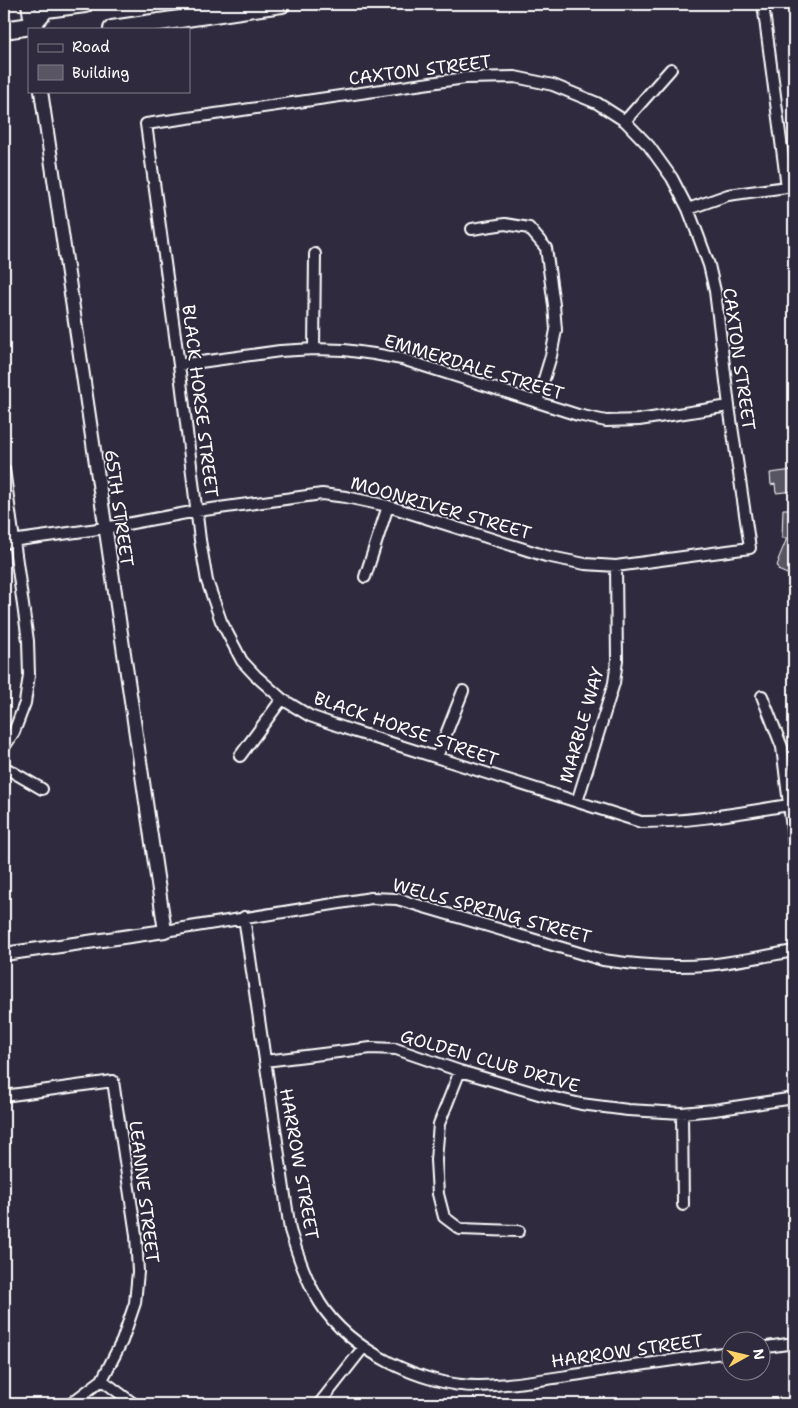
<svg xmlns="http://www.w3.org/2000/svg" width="798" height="1408" viewBox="0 0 798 1408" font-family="'Shantell Sans',sans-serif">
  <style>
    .building { fill: #595564; stroke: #fff }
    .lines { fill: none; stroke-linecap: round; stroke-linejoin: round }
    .minor-casing { stroke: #fff; stroke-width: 14 }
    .tertiary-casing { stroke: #fff; stroke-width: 16 }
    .primary-casing { stroke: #fff; stroke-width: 20 }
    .minor { stroke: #2f2a3d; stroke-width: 10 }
    .tertiary { stroke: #2f2a3d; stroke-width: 12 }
    .primary { stroke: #2f2a3d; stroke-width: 16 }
    .labels { text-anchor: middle; stroke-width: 4; stroke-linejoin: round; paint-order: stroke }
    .street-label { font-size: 18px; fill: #fff; stroke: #2f2a3d }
  </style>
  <rect width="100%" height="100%" fill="#2f2a3d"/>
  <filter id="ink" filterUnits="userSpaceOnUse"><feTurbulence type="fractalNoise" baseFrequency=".02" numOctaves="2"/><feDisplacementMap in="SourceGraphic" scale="10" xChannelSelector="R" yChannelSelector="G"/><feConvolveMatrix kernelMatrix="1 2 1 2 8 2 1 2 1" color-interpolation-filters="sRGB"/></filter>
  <g filter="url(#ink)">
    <!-- building -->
    <path class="building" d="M793,470l1,5v16l-18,2 -1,-9 -4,1 -1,-12z
      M783,509h11v68l-16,-7 1,-3 -2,-1 2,-6h-1l9,-22h-5z"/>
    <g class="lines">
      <!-- minor casing -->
      <g class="minor-casing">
        <path id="minor" d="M763,4l24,183
          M625,121l46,-52
          M688,209l40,-14 66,-9
          M472,229l33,-5 24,4 17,20 8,57 2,25 -5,26 -14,46
          M314,349l1,-95
          M179,365l101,-14 34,-2 30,1 30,4 28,5 176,56 28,6 33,-1 90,-14
          M4,469l24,172 1,34 -4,28 -11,29 -10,15
          M4,542l101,-14 92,-17 125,-17 24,3 42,9 158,50 39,8 31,2 134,-18 -21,-142 -14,-115 -6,-26 -11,-30 -10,-26 -16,-31 -23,-32 -24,-25 -28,-18 -44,-18 -38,-8 -50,1 -319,46 33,241 21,175 7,41 14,40 21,40 14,15 26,23 28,17 43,15 288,91c50,0 98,-9 148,-17
          M365,577l23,-71
          M762,696l20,51 12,98
          M240,756l42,-57
          M437,757l26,-66
          M4,767l38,22
          M577,802l37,-119 3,-23 -1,-94
          M244,917l46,313c8,26 16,50 30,73 29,47 104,84 159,83 34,-1 68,-7 102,-12 50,-8 100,-15 149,-22
          M165,931l206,-33 26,1 206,61c34,5 68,8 103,5 30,-3 59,-9 88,-14
          M265,1061l106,-13 25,1 64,22 82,24 39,9 47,6 54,3 32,-3 80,-12
          M460,1071l-21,53 -3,36 2,34 6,23 16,12 59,2
          M4,1096l109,-15 23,154 2,37 -3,31 -13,38 -20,39 -32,24
          M682,1113l1,92
          M760,1348l34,-5
          M102,1380l32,24
          M319,1404l44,-56"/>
      </g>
      <!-- tertiary casing -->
      <g class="tertiary-casing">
        <path id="tertiary" d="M28,4l4,25
          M4,954l161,-23 -124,-840"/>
      </g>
      <!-- primary casing -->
      <g class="primary-casing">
        <path id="primary" d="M31,26l15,-17 39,-5
          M112,29l170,-25
          M4,30l27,-4 4,3"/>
      </g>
      <!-- minor -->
      <use href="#minor" class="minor"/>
      <!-- tertiary -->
      <use href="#tertiary" class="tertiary"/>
      <!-- primary -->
      <use href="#primary" class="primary"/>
    </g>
  </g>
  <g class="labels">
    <!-- street labels -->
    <g class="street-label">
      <text transform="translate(420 70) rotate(-7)" y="6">CAXTON STREET</text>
      <text transform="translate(739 359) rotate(82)" y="6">CAXTON STREET</text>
      <text transform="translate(474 367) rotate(17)" y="6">EMMERDALE STREET</text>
      <text transform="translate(200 401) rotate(83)" y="6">BLACK HORSE STREET</text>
      <text transform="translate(119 508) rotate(82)" y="6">65TH STREET</text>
      <text transform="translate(441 508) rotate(16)" y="6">MOONRIVER STREET</text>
      <text transform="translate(582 725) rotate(-74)" y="6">MARBLE WAY</text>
      <text transform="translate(406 729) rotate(19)" y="6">BLACK HORSE STREET</text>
      <text transform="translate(492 911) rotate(15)" y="6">WELLS SPRING STREET</text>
      <text transform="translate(490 1061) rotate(16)" y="6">GOLDEN CLUB DRIVE</text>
      <text transform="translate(299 1164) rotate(80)" y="6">HARROW STREET</text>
      <text transform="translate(144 1192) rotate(83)" y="6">LEANNE STREET</text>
      <text transform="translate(627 1351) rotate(-8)" y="6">HARROW STREET</text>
    </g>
  </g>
  <!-- margin -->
  <rect width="798" height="1408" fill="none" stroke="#2f2a3d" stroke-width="20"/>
  <rect x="10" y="10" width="778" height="1388" fill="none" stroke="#fff" stroke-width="2" filter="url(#ink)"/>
  <!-- legend -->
  <rect x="28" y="28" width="162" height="65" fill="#2f2a3d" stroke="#827f8b"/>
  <rect x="38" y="44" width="25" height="8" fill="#2f2a3d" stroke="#827f8b"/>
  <text x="72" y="52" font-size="15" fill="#ffffff">Road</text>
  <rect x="38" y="65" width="25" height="15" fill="#595564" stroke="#827f8b"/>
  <text x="72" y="78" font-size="15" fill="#ffffff">Building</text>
  <!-- north arrow -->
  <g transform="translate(746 1356) rotate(82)"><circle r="24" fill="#2f2a3d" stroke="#827f8b"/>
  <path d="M0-4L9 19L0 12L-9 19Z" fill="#ffd166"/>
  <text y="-8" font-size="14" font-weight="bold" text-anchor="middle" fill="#ffffff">N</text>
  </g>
</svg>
